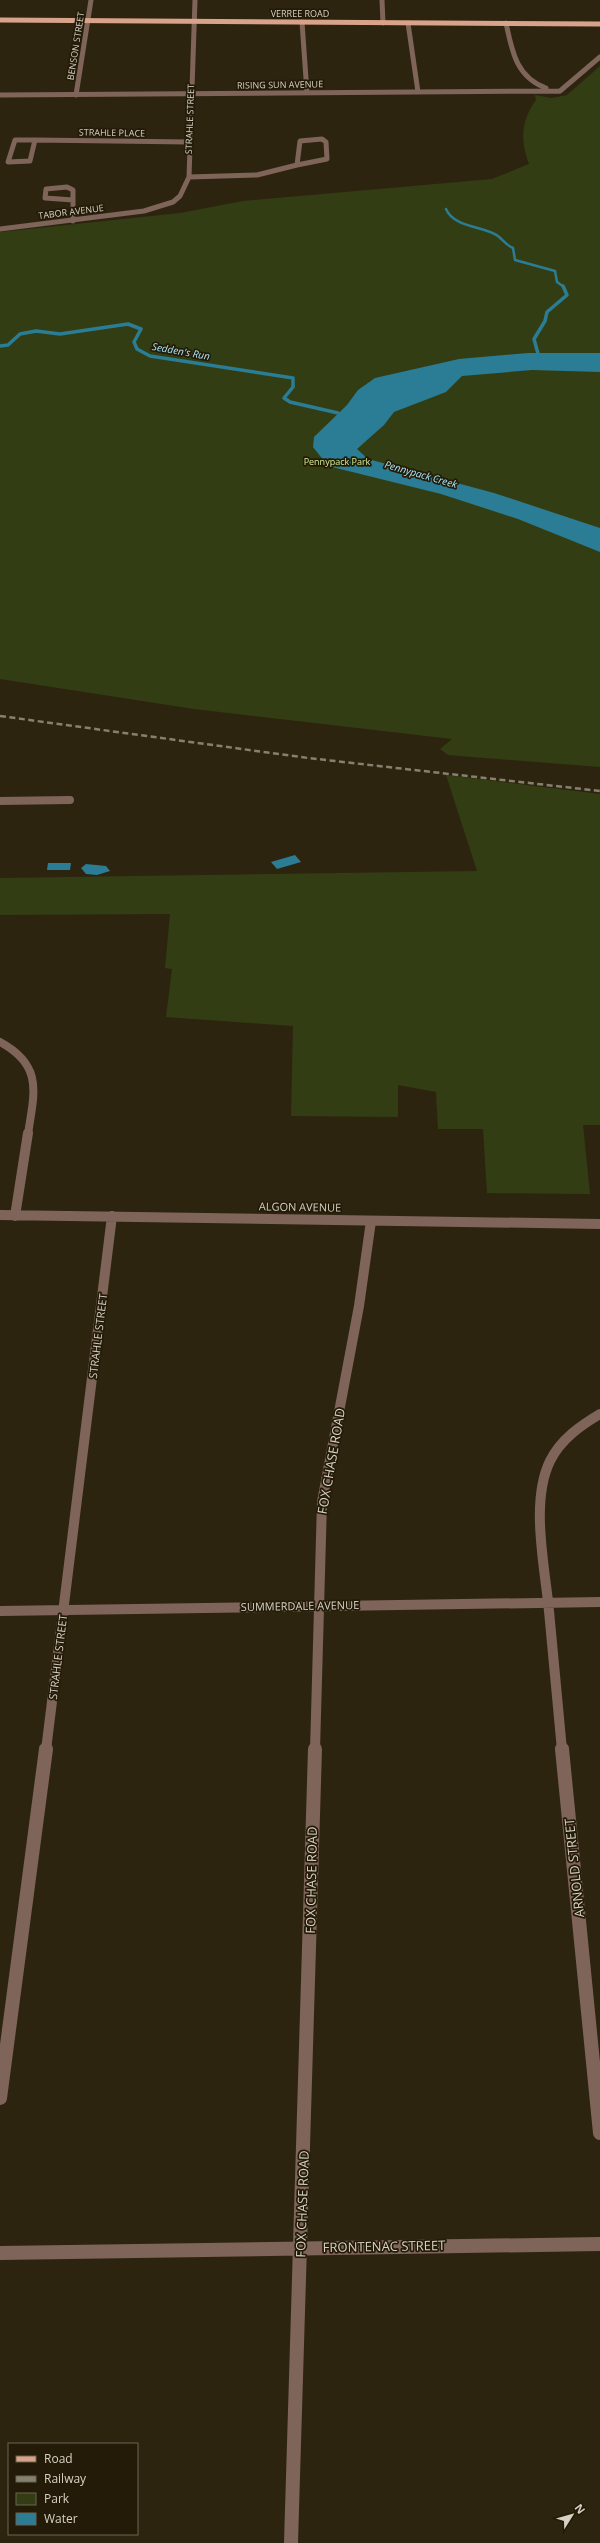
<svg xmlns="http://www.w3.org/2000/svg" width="600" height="2543" viewBox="0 0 600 2543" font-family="'Open Sans',sans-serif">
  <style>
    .green { fill: #333d14 }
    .water { fill: #2a7d94 }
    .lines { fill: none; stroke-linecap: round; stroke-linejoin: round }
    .stream-far1 { stroke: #2a7d94; stroke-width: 2.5 }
    .stream { stroke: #2a7d94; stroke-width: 3.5 }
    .minor-far3 { stroke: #7f6459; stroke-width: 5 }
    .minor-far2 { stroke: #7f6459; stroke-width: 8 }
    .minor-far1 { stroke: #7f6459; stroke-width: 10 }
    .minor { stroke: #7f6459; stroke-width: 14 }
    .major { stroke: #d9a38b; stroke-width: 5 }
    .rail { stroke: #86806f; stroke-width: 2.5; stroke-dasharray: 6 3.5; stroke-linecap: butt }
    .labels { text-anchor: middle; stroke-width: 3.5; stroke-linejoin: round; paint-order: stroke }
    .far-street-label { font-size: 9px; fill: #d6d1c4; stroke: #231b07 }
    .far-park-label { font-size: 9px; fill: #d3ed95; stroke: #231b07 }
    .far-water-label { font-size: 10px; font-style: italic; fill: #a7e6fb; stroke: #231b07 }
    .street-label { font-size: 11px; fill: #d6d1c4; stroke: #231b07 }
    .near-street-label { font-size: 13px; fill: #d6d1c4; stroke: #231b07 }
  </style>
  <rect width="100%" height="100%" fill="#2d2410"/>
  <!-- green -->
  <path class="green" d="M600,66v701l-152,-12 -8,-6 12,-10 -258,-30 -194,-30v-447l180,-19 63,-12 249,-22 37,-15c-9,-24 -8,-43 7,-64l-1,-5 17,3 15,-3z
    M446,775l154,19v331h-17l7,69 -103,-1 -4,-64h-45l-2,-37 -38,-7v32l-107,-1 2,-90 -127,-9 6,-48 -7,-1 5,-54 -170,1v-37l477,-7z"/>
  <!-- water -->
  <path class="water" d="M528,353h72v19l-68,-2 -70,6 -16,16 -52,20 -10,13 -27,24 11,10 126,34 106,35v24l-82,-33 -77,-25 -113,-28 -15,-19 1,-10 33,-32 11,-15 17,-12 84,-19z
    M295,855l6,7 -24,7 -6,-7z
    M48,863h23l-1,7h-23z
    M86,864l20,2 4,5 -13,4 -11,-1 -5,-6z"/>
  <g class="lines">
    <!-- stream-far1 -->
    <path class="stream-far1" d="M446,209c8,19 39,17 52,27 6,5 8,9 15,12l2,12 40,11 2,11 7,5"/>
    <!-- stream -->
    <path class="stream" d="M0,346l8,-1 12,-11 16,-3 24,3 68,-10 13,5 -7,13 3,7 13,7 143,22v9l-9,11 6,4 48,11 5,5
      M540,361l-6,-22 11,-18 2,-9 20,-17 -4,-9"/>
    <!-- minor-far3 -->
    <path class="minor-far3" d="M382,0l1,23
      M302,22l5,71
      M408,23l10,69
      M506,23c6,28 10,54 40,65
      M560,91l40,-34
      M0,95l560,-4
      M76,95l15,-95
      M322,139l4,3 1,17 -30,6 3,-24z
      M15,140h20l-5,21 -22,1z
      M35,140l154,2
      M189,177l68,-2 40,-10
      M67,187l6,3v10l-28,-2 1,-9z
      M73,200v21
      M0,229l144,-18 29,-9 7,-6 9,-19 6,-177"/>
    <!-- minor-far2 -->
    <path class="minor-far2" d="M0,801l70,-1
      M0,1042c44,24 34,51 28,92"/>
    <!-- minor-far1 -->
    <path class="minor-far1" d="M0,1215l600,9
      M15,1216l13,-83
      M0,1611l600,-9
      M46,1750l66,-534
      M315,1750l7,-248 37,-196 12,-85
      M562,1750c-4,-47 -9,-93 -13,-139 -4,-44 -19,-109 1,-150 11,-22 30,-35 50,-47"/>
    <!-- minor -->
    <path class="minor" d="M562,1749l38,384
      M0,2098l46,-349
      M0,2253l600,-9
      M291,2543l24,-794"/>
    <!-- major -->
    <path class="major" d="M0,20l600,4"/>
    <!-- rail -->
    <path class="rail" d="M0,716l308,42 292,33"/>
  </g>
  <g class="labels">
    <!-- far-street labels -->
    <g class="far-street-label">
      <text x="300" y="17">VERREE ROAD</text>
      <text transform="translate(76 46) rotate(-81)" y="3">BENSON STREET</text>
      <text transform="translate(280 85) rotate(-1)" y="3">RISING SUN AVENUE</text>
      <text transform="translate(190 119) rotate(-88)" y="3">STRAHLE STREET</text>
      <text transform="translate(112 133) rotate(1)" y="3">STRAHLE PLACE</text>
      <text transform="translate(71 212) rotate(-7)" y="3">TABOR AVENUE</text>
    </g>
    <!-- far-park labels -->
    <g class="far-park-label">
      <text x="337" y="465">Pennypack Park</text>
    </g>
    <!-- far-water labels -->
    <g class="far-water-label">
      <text transform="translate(181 351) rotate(10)" y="4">Sedden's Run</text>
      <text transform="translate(421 474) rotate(16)" y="4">Pennypack Creek</text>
    </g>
    <!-- street labels -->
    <g class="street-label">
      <text transform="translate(300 1207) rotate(1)" y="4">ALGON AVENUE</text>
      <text transform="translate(98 1336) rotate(-83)" y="4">STRAHLE STREET</text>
      <text transform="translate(300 1606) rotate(-1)" y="4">SUMMERDALE AVENUE</text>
      <text transform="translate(58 1657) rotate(-83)" y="4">STRAHLE STREET</text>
    </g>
    <!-- near-street labels -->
    <g class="near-street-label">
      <text transform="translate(331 1461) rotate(-80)" y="5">FOX CHASE ROAD</text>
      <text transform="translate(574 1868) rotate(-96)" y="5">ARNOLD STREET</text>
      <text transform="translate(311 1880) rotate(-89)" y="5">FOX CHASE ROAD</text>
      <text transform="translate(302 2204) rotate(-88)" y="5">FOX CHASE ROAD</text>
      <text transform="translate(384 2246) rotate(-1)" y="5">FRONTENAC STREET</text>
    </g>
  </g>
  <!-- legend -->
  <rect x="8" y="2443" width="130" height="92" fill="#231b07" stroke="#6b6453"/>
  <rect x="16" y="2456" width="20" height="6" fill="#d9a38b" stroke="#6b6453"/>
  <text x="44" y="2463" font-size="12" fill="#d6d1c4">Road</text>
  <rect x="16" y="2476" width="20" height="6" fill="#86806f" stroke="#6b6453"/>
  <text x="44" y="2483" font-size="12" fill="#d6d1c4">Railway</text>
  <rect x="16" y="2493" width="20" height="12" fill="#333d14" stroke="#6b6453"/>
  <text x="44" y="2503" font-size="12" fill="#d6d1c4">Park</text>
  <rect x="16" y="2513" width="20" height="12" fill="#2a7d94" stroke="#6b6453"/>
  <text x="44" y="2523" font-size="12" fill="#d6d1c4">Water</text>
  <!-- north arrow -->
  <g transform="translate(572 2515) rotate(53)" stroke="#231b07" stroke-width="3" paint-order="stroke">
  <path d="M0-3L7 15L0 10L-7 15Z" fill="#d6d1c4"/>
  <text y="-6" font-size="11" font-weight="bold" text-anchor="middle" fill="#d6d1c4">N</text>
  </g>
</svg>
